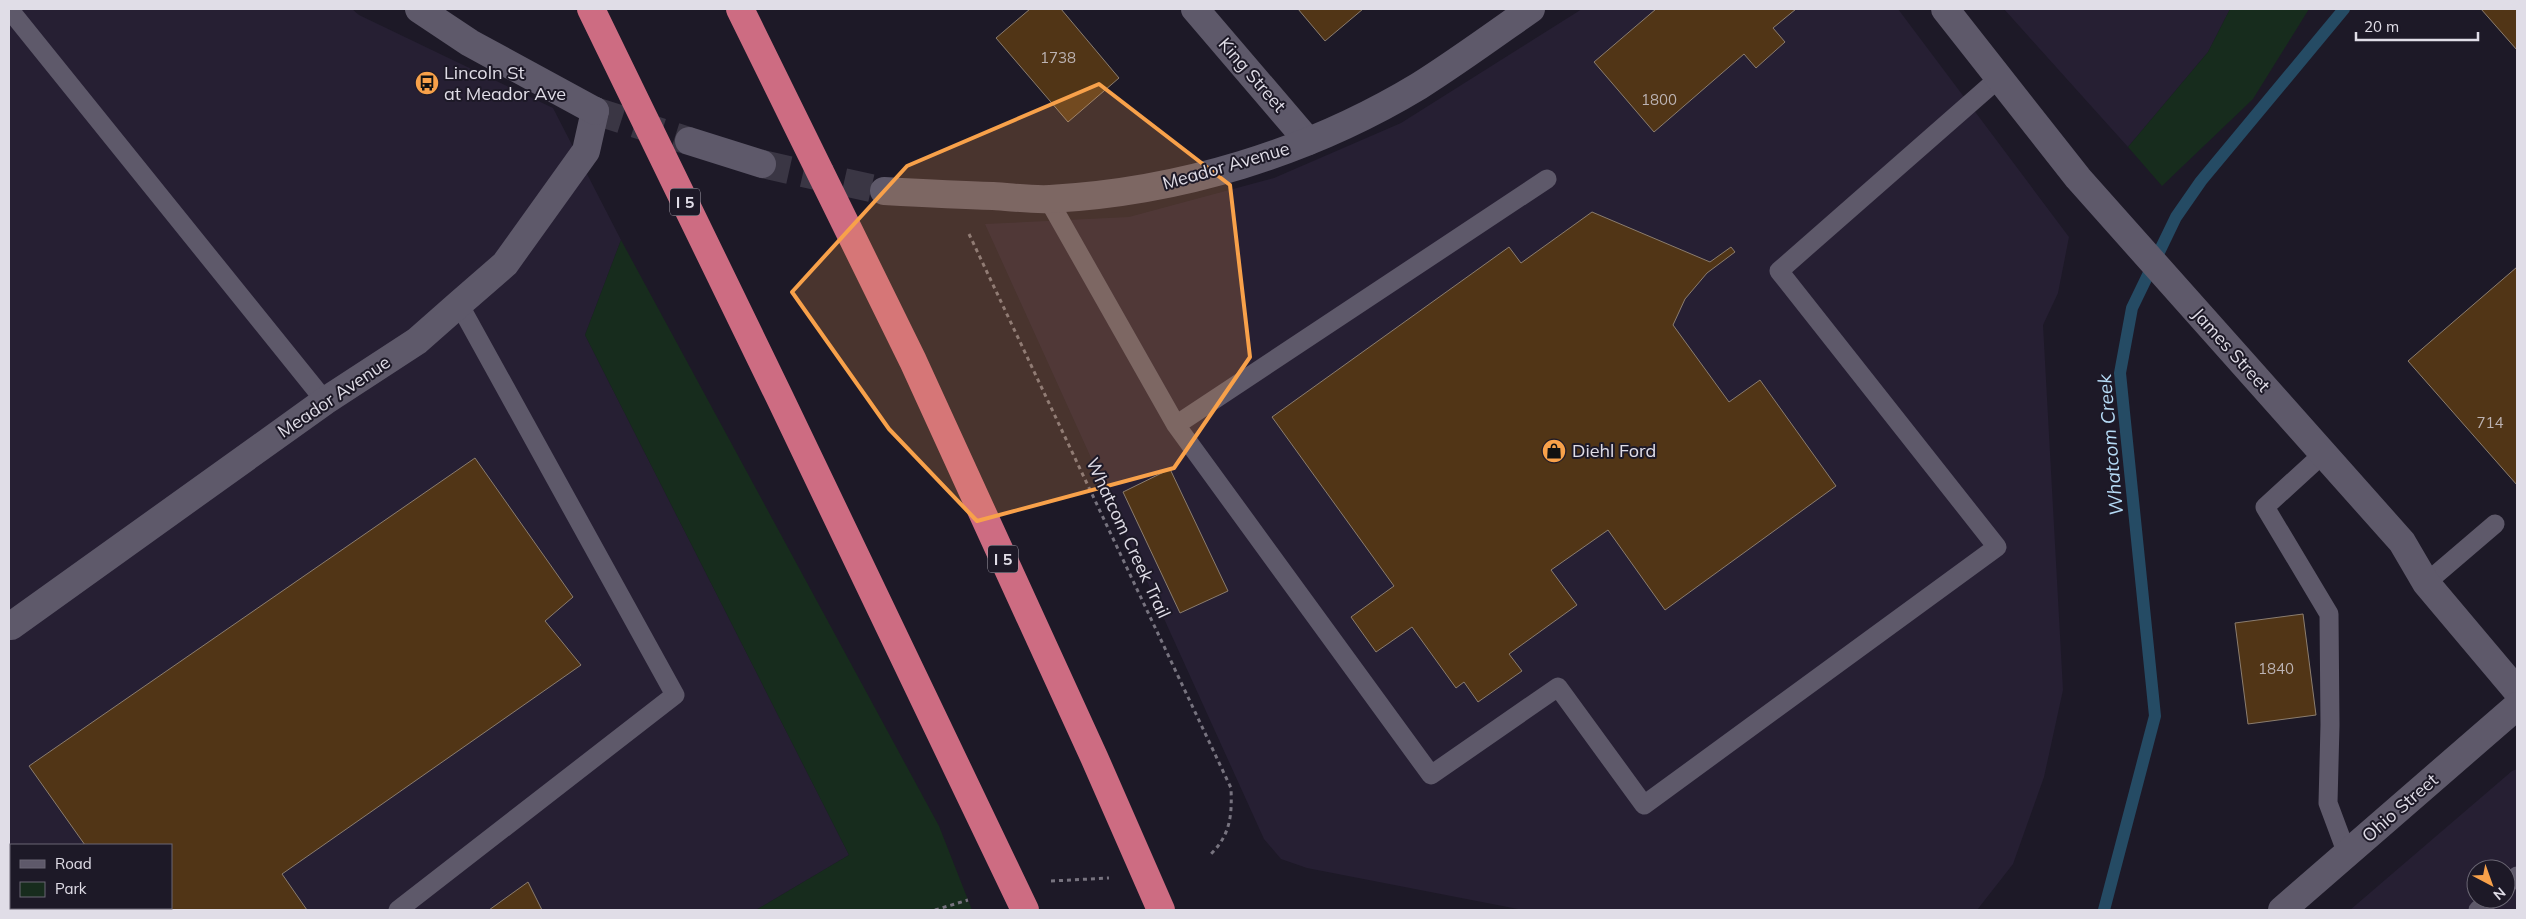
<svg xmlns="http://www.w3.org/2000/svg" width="2526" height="919" viewBox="0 0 2526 919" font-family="Mulish,sans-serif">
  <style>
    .built { fill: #261f33; fill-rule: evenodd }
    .green { fill: #172c1d }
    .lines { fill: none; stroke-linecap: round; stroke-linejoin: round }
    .stream { stroke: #254b64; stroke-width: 12 }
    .building { fill: #513516; stroke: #8b7d6f }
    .tertiary-tunnel { stroke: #3a3644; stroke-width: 28; stroke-dasharray: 28 14; stroke-linecap: butt }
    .path { stroke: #77737f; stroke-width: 3; stroke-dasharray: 4 4; stroke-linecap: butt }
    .service { stroke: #5e596a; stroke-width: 19 }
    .minor { stroke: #5e596a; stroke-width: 28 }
    .tertiary { stroke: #5e596a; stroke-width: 28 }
    .secondary { stroke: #5e596a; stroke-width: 28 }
    .motorway { stroke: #cd6c82; stroke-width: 28 }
    .marked { fill: #f8a14a; fill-opacity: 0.2; stroke: #f8a14a; stroke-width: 4; stroke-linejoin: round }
    .labels { text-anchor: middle; stroke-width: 4; stroke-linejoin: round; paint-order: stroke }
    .number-label { font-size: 15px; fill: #bcb3b3 }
    .shield { fill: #1d1927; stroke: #a6a2ad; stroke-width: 1 }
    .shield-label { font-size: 16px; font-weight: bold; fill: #e0dde7 }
    .poi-label { font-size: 18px; fill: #e0dde7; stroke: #1d1927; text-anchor: start }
    .street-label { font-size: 18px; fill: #e0dde7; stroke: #1d1927 }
    .water-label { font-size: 19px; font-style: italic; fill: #b5daf5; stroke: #1d1927 }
  </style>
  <rect width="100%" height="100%" fill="#1d1927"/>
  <!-- built -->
  <path class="built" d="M9,9h343l7,6 194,93 68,132 -36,95 264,520 -93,55h-747zM11,845h160v63h-160z
    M1582,9h316l171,228 -11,56 -15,32 20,365 -19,87 -31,87 -36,46h-454l-216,-42 -26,-9 -17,-20 -279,-615 144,-7 145,-39 127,-55z
    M2004,9h226l-22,43 -80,95z
    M2517,769v141h-167l162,-139zM2476,869h30v30h-30z"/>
  <!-- green -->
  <path class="green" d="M2230,9h79l-56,90 -91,87 -34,-39 80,-95z
    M621,240l318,586 33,84h-216l93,-55 -264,-520z"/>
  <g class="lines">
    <!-- stream -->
    <path class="stream" d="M2104,910l51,-194 -35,-343 12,-65 44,-91 25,-36 143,-172"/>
  </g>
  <!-- building -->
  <path class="building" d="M1030,9h31l58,69 -51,44 -72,-84z
    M1298,9h65l-38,32z
    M1656,9h140l-23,19 12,14 -29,26 -12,-14 -90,78 -60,-70z
    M2481,9h36v41z
    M1592,212l118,50 21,-15 4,5 -28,21 -22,26 -12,26 56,77 31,-22 76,106 -171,124 -57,-80 -57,40 26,35 -68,49 13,17 -44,31 -14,-20 -8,6 -44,-61 -36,25 -25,-35 43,-31 -122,-169 237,-170 12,16z
    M2517,267v218l-109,-124z
    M475,458l98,139 -28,24 36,44 -299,209 25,36h-176l-2,-2h42v-63h-86l-56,-79z
    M1170,469l58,122 -48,22 -57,-121z
    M2303,614l13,101 -68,9 -13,-101z
    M528,882l14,28h-53z"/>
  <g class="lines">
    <!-- tertiary-tunnel -->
    <path class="tertiary-tunnel" d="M595,111l94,30
      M762,164l122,27"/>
    <!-- path -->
    <path class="path" d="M969,234l262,554c1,26 0,46 -20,66
      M1051,881l58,-3
      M935,910l33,-10"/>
    <!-- service -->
    <path class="service" d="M9,9l316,392
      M1048,199l128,226 255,350 127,-88 86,118 353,-258 -218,-276 220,-193
      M1176,425l371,-246
      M2323,454l-58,53 64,107 1,111 -2,78 19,51
      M2426,583l69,-59
      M2506,885l11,-9
      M398,910l277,-215 -216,-391
      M2478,910l13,-11"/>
    <!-- minor -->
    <path class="minor" d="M1195,9l113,132
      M11,626l314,-225 92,-60 42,-37 46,-40 81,-113 9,-40"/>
    <!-- tertiary -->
    <path class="tertiary" d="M419,9l51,34 125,68
      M1945,9l133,169 324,364 24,41 91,108
      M689,141l73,23
      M884,191c36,2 73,4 109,5 19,1 38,4 57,3 129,-7 258,-46 369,-113 38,-24 75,-51 112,-77"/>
    <!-- secondary -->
    <path class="secondary" d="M2282,910l235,-204"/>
    <!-- motorway -->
    <path class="motorway" d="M591,9l188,387 246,514
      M740,9l173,352 181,396 67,153"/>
  </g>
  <!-- marked area -->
  <path class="marked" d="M1099,84l131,101 20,172 -76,111 -197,53 -88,-92 -97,-137 115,-126z"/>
  <!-- icons -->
  <defs>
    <g id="bus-disc" transform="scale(1.25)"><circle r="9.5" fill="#f8a14a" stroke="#1d1927"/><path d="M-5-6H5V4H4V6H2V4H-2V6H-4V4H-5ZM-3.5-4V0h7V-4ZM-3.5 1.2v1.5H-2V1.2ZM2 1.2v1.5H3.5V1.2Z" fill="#111"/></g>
    <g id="shop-disc" transform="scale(1.25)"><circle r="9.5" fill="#f8a14a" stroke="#1d1927"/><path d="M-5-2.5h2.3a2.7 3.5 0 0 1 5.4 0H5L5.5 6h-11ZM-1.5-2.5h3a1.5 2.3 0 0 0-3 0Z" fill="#111"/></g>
  </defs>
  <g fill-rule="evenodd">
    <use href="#bus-disc" x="427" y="83"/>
    <use href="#shop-disc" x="1554" y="451"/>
  </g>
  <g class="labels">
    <!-- number labels -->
    <g class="number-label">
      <text x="1058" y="63">1738</text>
      <text x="1659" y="105">1800</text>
      <text x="2490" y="428">714</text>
      <text x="2276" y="674">1840</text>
    </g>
    <!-- shield labels -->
    <g class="shield">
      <rect x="670" y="188.5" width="30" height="27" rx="4"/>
      <rect x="988" y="545.5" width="30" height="27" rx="4"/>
    </g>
    <g class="shield-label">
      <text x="685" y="208">I 5</text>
      <text x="1003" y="565">I 5</text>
    </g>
    <!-- poi labels -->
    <g class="poi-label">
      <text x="444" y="79">Lincoln St<tspan x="444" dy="21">at Meador Ave</tspan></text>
      <text x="1572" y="457">Diehl Ford</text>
    </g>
    <!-- street labels -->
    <g class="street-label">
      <text transform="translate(1252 75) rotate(49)" y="6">King Street</text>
      <text transform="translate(1226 166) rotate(-16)" y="6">Meador Avenue</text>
      <text transform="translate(2231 350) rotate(48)" y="6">James Street</text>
      <text transform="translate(334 397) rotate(-34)" y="6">Meador Avenue</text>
      <text transform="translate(1128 538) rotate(65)" y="6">Whatcom Creek Trail</text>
      <text transform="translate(2400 808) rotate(-41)" y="6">Ohio Street</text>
    </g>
    <!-- water labels -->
    <g class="water-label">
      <text transform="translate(2110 445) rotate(-95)" y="7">Whatcom Creek</text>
    </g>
  </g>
  <!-- border -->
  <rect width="2526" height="919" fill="none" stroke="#e0dde7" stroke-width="20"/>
  <!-- legend -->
  <rect x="10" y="844" width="162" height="65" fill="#1d1927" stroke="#6b6774"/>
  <rect x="20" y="860" width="25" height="8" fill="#5e596a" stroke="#6b6774"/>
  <text x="55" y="869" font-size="15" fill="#e0dde7">Road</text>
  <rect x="20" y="882" width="25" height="15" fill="#172c1d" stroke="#6b6774"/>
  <text x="55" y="894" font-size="15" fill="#e0dde7">Park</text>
  <!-- north arrow -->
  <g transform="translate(2491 884) rotate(139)"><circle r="24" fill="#1d1927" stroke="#6b6774"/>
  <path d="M0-4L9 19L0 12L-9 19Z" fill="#f8a14a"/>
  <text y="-8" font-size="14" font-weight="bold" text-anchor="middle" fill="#e0dde7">N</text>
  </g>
  <!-- scale -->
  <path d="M2356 32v8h122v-8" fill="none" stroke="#e0dde7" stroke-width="2.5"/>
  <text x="2364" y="32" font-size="15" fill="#e0dde7" stroke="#1d1927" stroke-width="4" paint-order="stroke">20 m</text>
</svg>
